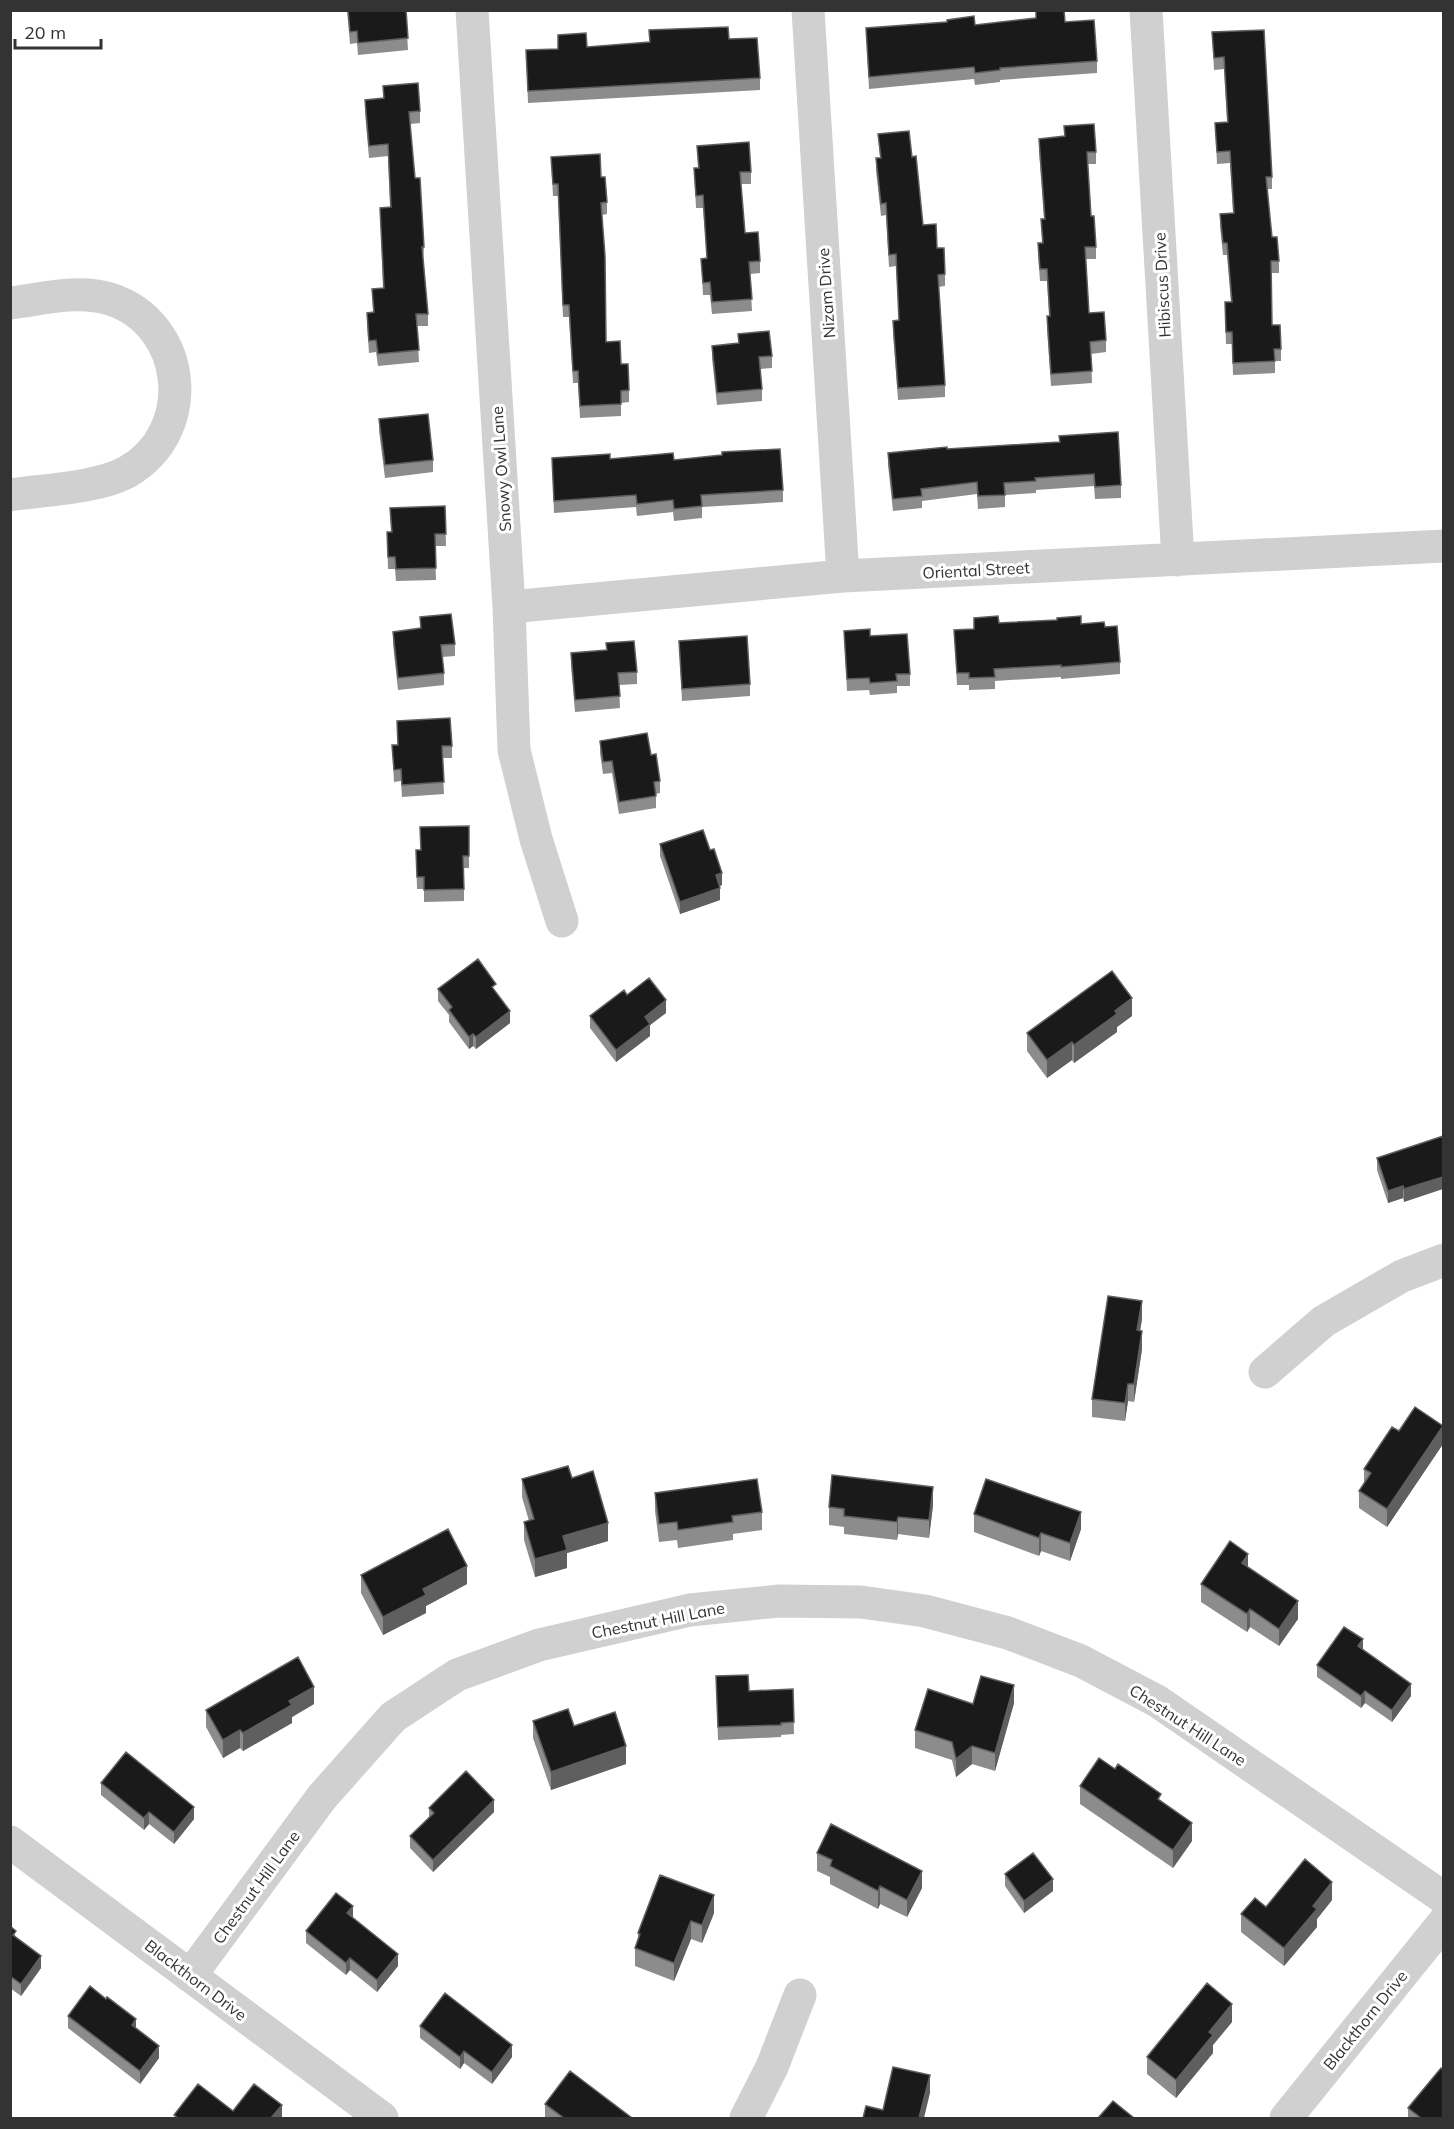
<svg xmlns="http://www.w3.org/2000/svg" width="1454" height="2129" viewBox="0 0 1454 2129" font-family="Mulish,sans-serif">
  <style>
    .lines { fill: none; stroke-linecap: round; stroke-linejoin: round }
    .minor { stroke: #d0d0d0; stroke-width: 33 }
    .wall { fill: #8c8c8c }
    .shaded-wall { fill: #5f5f5f }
    .building { fill: #1a1a1a; stroke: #5f5f5f; stroke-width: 1.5 }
    .labels { text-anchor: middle; stroke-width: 6; stroke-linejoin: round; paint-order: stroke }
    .street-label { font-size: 16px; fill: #333; stroke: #fff }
  </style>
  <rect width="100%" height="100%" fill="#fff"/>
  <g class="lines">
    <!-- minor -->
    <path class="minor" d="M472,10l37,597 5,143 22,89 26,82
      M808,10l35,566
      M1146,10l32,550
      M10,303c33,-4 68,-14 100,-4 78,25 88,133 17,173 -29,16 -83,18 -117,23
      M509,607l334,-31 601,-30
      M1265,1372l59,-51 78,-45 42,-16
      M10,1842l372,276
      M190,1976l132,-179 71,-80 64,-42 82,-30 151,-35 89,-9 82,1 64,9 83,22 73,28 76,40 287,197
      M746,2118l26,-51 28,-72
      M1286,2118l158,-196"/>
  </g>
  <!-- wall -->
  <path class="wall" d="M347,10h60v7h-1l2,33 -50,5 -1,-12 -7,1z
    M1036,11l29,11 32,39v12l-97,7v2l-25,3 -1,-6 -105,10 -3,-61 109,-3 61,-7z
    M649,30l80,9 31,39v12l-232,13 -2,-53 32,-1v-14l29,12 62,-5z
    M1264,30l8,147v12h-5l5,48 7,24v12h-8l1,52 9,24v12h-6v12l-42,2 -1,-31h-6l-1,-30v-12h6l-4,-47h-4l-3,-29v-12l13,-1 -3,-50 -13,1 -2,-41 12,-1 -3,-53 -10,1 -2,-38z
    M383,86l37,25v12l-10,1 5,54 9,69 -1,12 5,55v12h-11l2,36 -41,4 -2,-14 -7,1 -2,-28v-12l6,-1 -1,-23 11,-1 -3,-80 10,-1 -2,-51 -19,2 -4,-46v-12l18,-1z
    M1064,126l32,26v12h-8l3,52 5,31v12h-10l3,54 17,27v12l-15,2 1,29 -41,3 -4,-58v-12h2l-2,-35h-7l-2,-26v-12h4l-1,-24h3l-5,-68v-12l25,-3z
    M878,134l34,23 11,68 14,23 8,26v12l-7,1 7,98v12l-47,3 -5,-67v-12l6,-1 -3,-54 -7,1 -3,-52 -5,1 -5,-46v-12h4z
    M697,146l54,26v12h-10l4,49 15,28v12l-10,1 2,37 -40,3 -2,-19h-7l-2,-36 6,-1 -4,-50h-7l-2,-40h4z
    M551,157l50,20 6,25v12l-5,1 4,127 15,22 8,26v12l-8,1v13l-41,2 -2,-35h-5l-4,-66h-6l-5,-121h-5z
    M738,334l34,22v12l-12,1 2,20v12l-45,4 -5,-47v-12l26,-3z
    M379,419l54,41v12l-48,6 -6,-47z
    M1059,442l62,43v13l-26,1 -1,-13 -58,4v3l-31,2v12l-27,2 -1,-15 -55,7v7l-29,3 -5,-46v-12z
    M552,458l122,2 109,30v12l-81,5v11l-28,3 -1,-9 -36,4 -1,-9 -82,6z
    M445,506l1,40h-11l1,34 -40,1 -1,-12h-7l-1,-37h4l-1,-24z
    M420,617l35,27v12l-13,1 2,16v12l-46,5 -5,-46v-12l27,-3z
    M974,618l25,5 82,1 24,3 15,35v12l-59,5v-2l-66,4v8l-26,1v-5h-12l-3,-55 20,-1z
    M844,631l26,5 40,38v12h-13v7l-27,2 -1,-5 -22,1z
    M679,641l71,43v12l-68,5z
    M571,653l66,19v12l-18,1 1,23 -45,4 -4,-47z
    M397,721l55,25v12h-10l2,36 -42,3 -1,-16 -7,1 -2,-37h6z
    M600,741l51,14 9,26v12l-4,1v14l-37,6 -7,-41 -9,1 -3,-21z
    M469,826v42h-5v33l-40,1v-13h-7l-1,-39h4z
    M660,844l62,41 -2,1v14l-40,14 -20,-58z
    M438,989l58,3 14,31 -34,26 -3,-3 -4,3 -20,-27v-7l-11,-14z
    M627,995l39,18 -16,12v11l-34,26 -26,-34v-12z
    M1132,1016l-15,11v5l-43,31 -2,-3 -25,18 -20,-27v-18z
    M1443,1136l-39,66 -1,-4 -15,5 -11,-33v-12z
    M1142,1319l-2,12 2,18 -8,53 -6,-1 -3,20 -33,-4v-18z
    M1443,1444l-56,83 -28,-19v-17l5,-8v-14z
    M572,1478l36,63 -41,12v15l-32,9 -11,-37v-18l5,-1 -7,-24v-18z
    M655,1493l107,19v18l-29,4v6l-55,8 -1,-8 -18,2 -4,-31z
    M933,1505l-4,33 -31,-4 -1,6 -53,-6v-7l-15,-2v-18z
    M974,1514l107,15 -11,32 -29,-10 -2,5 -65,-24z
    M1248,1567l50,52 -19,27 -29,-19 -3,5 -46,-30v-18z
    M361,1575l106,9 -41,22v7l-43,22 -22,-42z
    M1363,1650l48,46 -19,26 -27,-19 -4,5 -44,-31v-12z
    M716,1676l33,15 44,-2 1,45 -13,1v2l-63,3z
    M1014,1703l-19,68 -23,-7 -16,13 -4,-17 -37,-12v-18l58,-26z
    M314,1704l-22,13v6l-49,28 -3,-3 -17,10 -17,-31v-17z
    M533,1721l41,5 52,38 -75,26 -18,-52z
    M101,1783l93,36 -20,25 -25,-20 -5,6 -43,-35z
    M1080,1786l81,15 31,40 -19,27 -93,-64z
    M429,1808l65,4 -61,60 -23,-24v-12l19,-19z
    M817,1853l105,35 -15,29 -27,-13 -2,5 -48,-25v-7l-13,-6z
    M1005,1874l48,17 -29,22 -19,-27z
    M1332,1900l-15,19v8l-33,39 -43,-34v-18l25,-7z
    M714,1913l-12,30 -11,-4 -17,42 -39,-15v-18l3,-10v-5z
    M353,1918l45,48 -21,26 -27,-22 -4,5 -40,-32v-12z
    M10,1926l6,11 25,31 -20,28 -11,-8z
    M68,2016l68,12 23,30 -19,26 -72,-56z
    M1232,2022l-19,23v8l-37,45 -29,-24v-17z
    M420,2026l92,31 -20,27 -28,-21 -4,6 -40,-31z
    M545,2104l87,14h-87z
    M1408,2108l35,10h-35z"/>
  <!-- shaded-wall -->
  <path class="shaded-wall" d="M722,873v12l-6,2v-12z
    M720,888v12l-40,14v-12z
    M1132,998v18l-15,11v5l-43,31v-18l41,-34z
    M666,1000v13l-16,12v11l-34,26v-12l29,-33z
    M510,1011v12l-34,26v-12z
    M473,1034v12l-4,3v-12z
    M1072,1042v18l-25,18v-18z
    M1443,1177v12l-39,13v-13z
    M1403,1186v12l-15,5v-12z
    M1142,1301v18l-5,29v-18z
    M1142,1331v18l-8,53v-18z
    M1128,1384v17l-3,20v-18z
    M1443,1426v18l-56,83v-18z
    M933,1487v18l-4,33v-18z
    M1081,1512v17l-11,32v-18z
    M898,1517v17l-1,6v-18z
    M608,1523v18l-41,12v15l-32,9v-18l28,-23z
    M1041,1533v18l-2,5v-18z
    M1248,1554v18l-6,-9z
    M467,1566v18l-41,22v7l-43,22v-18l40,-28z
    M1298,1601v18l-19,27v-17z
    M1250,1609v18l-3,5v-18z
    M1363,1639v13l-5,-6z
    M1411,1684v12l-19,26v-12z
    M1014,1685v18l-19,68v-18z
    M314,1687v17l-22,13v6l-49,28v-18l46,-32z
    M1365,1691v12l-4,5v-12z
    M240,1730v18l-17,10v-18z
    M626,1746v18l-75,26v-18z
    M972,1746v18l-16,13v-18z
    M494,1800v12l-61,60v-12z
    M194,1807v12l-20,25v-12z
    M149,1812v12l-5,6v-12z
    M1192,1823v18l-19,27v-18z
    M922,1871v17l-15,29v-17z
    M1053,1879v12l-29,22v-12z
    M1332,1882v18l-15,19v8l-33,39v-18l29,-42z
    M880,1886v18l-2,5v-18z
    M714,1895v18l-12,30v-18z
    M353,1906v12l-6,-5z
    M691,1921v18l-17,42v-18z
    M398,1954v12l-21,26v-12z
    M41,1956v12l-20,28v-12z
    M350,1958v12l-4,5v-12z
    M1232,2004v18l-19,23v8l-37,45v-18l33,-48z
    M136,2019v12l-4,-6z
    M512,2045v12l-20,27v-12z
    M159,2046v12l-19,26v-13z
    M464,2051v12l-4,6v-12z
    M930,2075v18l-6,25h-5z
    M282,2105v13h-11z"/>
  <!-- building -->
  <path class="building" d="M348,10h58l2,28 -50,5 -1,-12 -7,1z
    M1046,10h18l1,12 29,-2 3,41 -97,7v2l-25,3 -1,-6 -105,10 -3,-49 81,-6v-2l27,-4 1,9 61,-7v-7z
    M728,27l1,12 28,-1 3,40 -232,13 -2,-41 32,-1v-14l28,-2 1,14 63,-5 -1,-12z
    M1264,30l8,147h-6l6,60h5l2,24h-8l1,64h8l1,24h-7l1,12 -42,2 -1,-31h-6l-1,-30h7l-5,-59h-4l-3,-29 14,-1 -4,-62 -13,1 -2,-29 13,-1 -4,-65 -10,1 -2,-26z
    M418,83l2,28 -11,1 6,66h5l4,69h-2l6,67h-12l3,36 -41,4 -2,-14 -7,1 -2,-28 7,-1 -2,-23 12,-1 -4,-80 11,-1 -3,-63 -19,2 -4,-46 19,-2 -1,-12z
    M1094,124l2,28h-9l4,64h3l2,31h-11l4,66 15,-1 2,28 -16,2 2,29 -41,3 -4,-58h3l-3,-47h-7l-2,-26h5l-2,-24h4l-6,-80 26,-3 -1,-10z
    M909,131l3,26 4,-1 7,69 13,-1 1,24h7l1,26 -7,1 7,110 -47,3 -5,-67 6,-1 -3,-66 -7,1 -3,-52 -5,1 -5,-46h5l-3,-24z
    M749,142l2,30h-11l5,61 13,-1 2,29 -11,1 3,37 -40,3 -2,-20 -7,1 -2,-24 6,-1 -4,-63 -7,1 -2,-28h5l-2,-22z
    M600,154l1,23h4l2,25 -6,1 4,53 1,86 14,-1 1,23h7l1,26 -8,1v13l-41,2 -2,-35h-5l-4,-66h-6l-5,-121h-5l-2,-27z
    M769,331l3,25 -13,1 3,32 -45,4 -5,-47 27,-3 -1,-9z
    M428,414l5,46 -48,5 -6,-46z
    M1118,432l3,53 -26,2 -1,-13 -59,4 1,3 -32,2 1,12 -27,1 -1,-14 -56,7 1,7 -29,3 -5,-46 59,-6v2l113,-7 -1,-6z
    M780,449l3,41 -82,5 1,11 -28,3 -1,-9 -36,4 -1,-9 -82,6 -2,-43 58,-4v5l63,-6 1,7 48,-5v-3z
    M445,506l1,28h-11l1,34 -40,1 -1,-12h-7l-1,-25h5l-2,-24z
    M451,614l4,30 -14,1 3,28 -46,5 -5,-46 28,-4 -1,-11z
    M998,616l1,7 58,-3v-2l24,-2v8l23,-2 1,5 12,-1 3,36 -59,5v-2l-67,4 1,8 -26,1v-5h-12l-3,-43 20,-1v-11z
    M870,629v7l37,-2 3,40h-14l1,7 -27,2 -1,-5 -22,1 -3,-48z
    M747,636l3,48 -68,5 -3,-48z
    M634,641l3,31 -19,1 2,23 -45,4 -4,-47 36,-3 -1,-7z
    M450,718l2,28h-10l2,36 -42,3 -1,-16 -7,1 -2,-25h6l-1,-24z
    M647,733l4,22 5,-1 4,27 -6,1 2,14 -37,6 -7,-41 -9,1 -3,-21z
    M469,826v30h-6l1,33 -40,1v-13h-7l-1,-27h5l-1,-23z
    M703,830l7,20 4,-1 8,24 -6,2 4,13 -40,14 -20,-58z
    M478,959l18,25 -4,3 18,24 -34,26 -3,-3 -4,3 -20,-27 3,-3 -14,-18z
    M1112,971l20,27 -17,13 2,3 -43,31 -2,-3 -25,18 -20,-27z
    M649,978l17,22 -21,17 5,7 -34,26 -26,-34 34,-26 3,5z
    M1443,1136v41l-39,12 -1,-3 -15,5 -11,-33z
    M1108,1296l34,5 -5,29 5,1 -8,53h-6l-3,19 -33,-4z
    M1415,1407l28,19 -56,83 -28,-18 12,-18 -7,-4 28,-42 7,4z
    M568,1466l4,12 21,-7 15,52 -45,13 4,14 -32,9 -11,-37 10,-3 -12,-40z
    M832,1475l101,12 -4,33 -31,-3 -1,5 -53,-6v-7l-15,-2z
    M757,1479l5,33 -30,4 1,6 -55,8 -1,-8 -18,2 -4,-31z
    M986,1479l95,33 -11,31 -29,-10 -2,5 -65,-24z
    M448,1529l19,37 -44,23 3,6 -43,22 -22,-42z
    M1230,1541l18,13 -6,9 56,38 -19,28 -29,-20 -3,5 -46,-30z
    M1344,1627l19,12 -5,7 53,38 -19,26 -27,-19 -4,5 -44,-31z
    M298,1657l16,30 -25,14 3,4 -49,28 -3,-3 -17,10 -17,-30z
    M748,1675l1,16 44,-2 1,33 -13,1v2l-63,2 -2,-51z
    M981,1676l33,9 -19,68 -23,-7 -16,13 -4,-17 -37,-12 13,-41 45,15z
    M568,1709l6,17 41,-14 11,34 -75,26 -18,-51z
    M126,1752l68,55 -20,25 -25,-20 -5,6 -43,-35z
    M1099,1758l16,11 3,-5 43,30 -3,5 34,24 -19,27 -93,-64z
    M466,1771l28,29 -61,60 -23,-24 24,-23 -5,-5z
    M831,1824l91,47 -15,29 -27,-14 -2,5 -48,-25 2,-6 -15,-7z
    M1033,1853l20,26 -29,22 -19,-27z
    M1305,1859l27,23 -19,24 4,3 -33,39 -43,-34 14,-16 11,9z
    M660,1875l54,20 -12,30 -11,-4 -17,42 -39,-15 5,-14 -2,-1z
    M336,1893l17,13 -6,7 51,41 -21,26 -27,-22 -4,5 -40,-32z
    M10,1926l6,5 -3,4 28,21 -20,28 -11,-8z
    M1207,1983l25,21 -23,28 4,3 -37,45 -29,-23z
    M90,1986l16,13 1,-2 29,22 -4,6 27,21 -19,25 -72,-55z
    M445,1993l67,52 -20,27 -28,-21 -4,6 -40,-31z
    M893,2067l37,8 -11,43h-56l3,-12 17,4z
    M1441,2068l2,2v48h-22l-13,-10z
    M570,2071l62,47h-68l-19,-14z
    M198,2084l35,27 21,-27 28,21 -11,13h-93l-4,-3z
    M1113,2101l21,17h-36z"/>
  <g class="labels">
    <!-- street labels -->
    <g class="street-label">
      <text transform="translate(1162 285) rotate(-93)" y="6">Hibiscus Drive</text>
      <text transform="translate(826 293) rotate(-94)" y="6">Nizam Drive</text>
      <text transform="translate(501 469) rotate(-94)" y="6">Snowy Owl Lane</text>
      <text transform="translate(976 570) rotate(-3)" y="6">Oriental Street</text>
      <text transform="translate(658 1620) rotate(-11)" y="6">Chestnut Hill Lane</text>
      <text transform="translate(1188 1725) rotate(33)" y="6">Chestnut Hill Lane</text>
      <text transform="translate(256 1887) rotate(-54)" y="6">Chestnut Hill Lane</text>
      <text transform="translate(196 1980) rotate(37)" y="6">Blackthorn Drive</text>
      <text transform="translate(1365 2020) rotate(-51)" y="6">Blackthorn Drive</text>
    </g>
  </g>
  <!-- border -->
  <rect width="1454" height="2129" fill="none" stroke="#333333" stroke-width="24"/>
  <!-- scale -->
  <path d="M15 39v9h86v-9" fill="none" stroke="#333333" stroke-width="3"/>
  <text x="24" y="39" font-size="18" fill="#333333" stroke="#ffffff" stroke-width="4.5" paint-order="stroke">20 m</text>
</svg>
